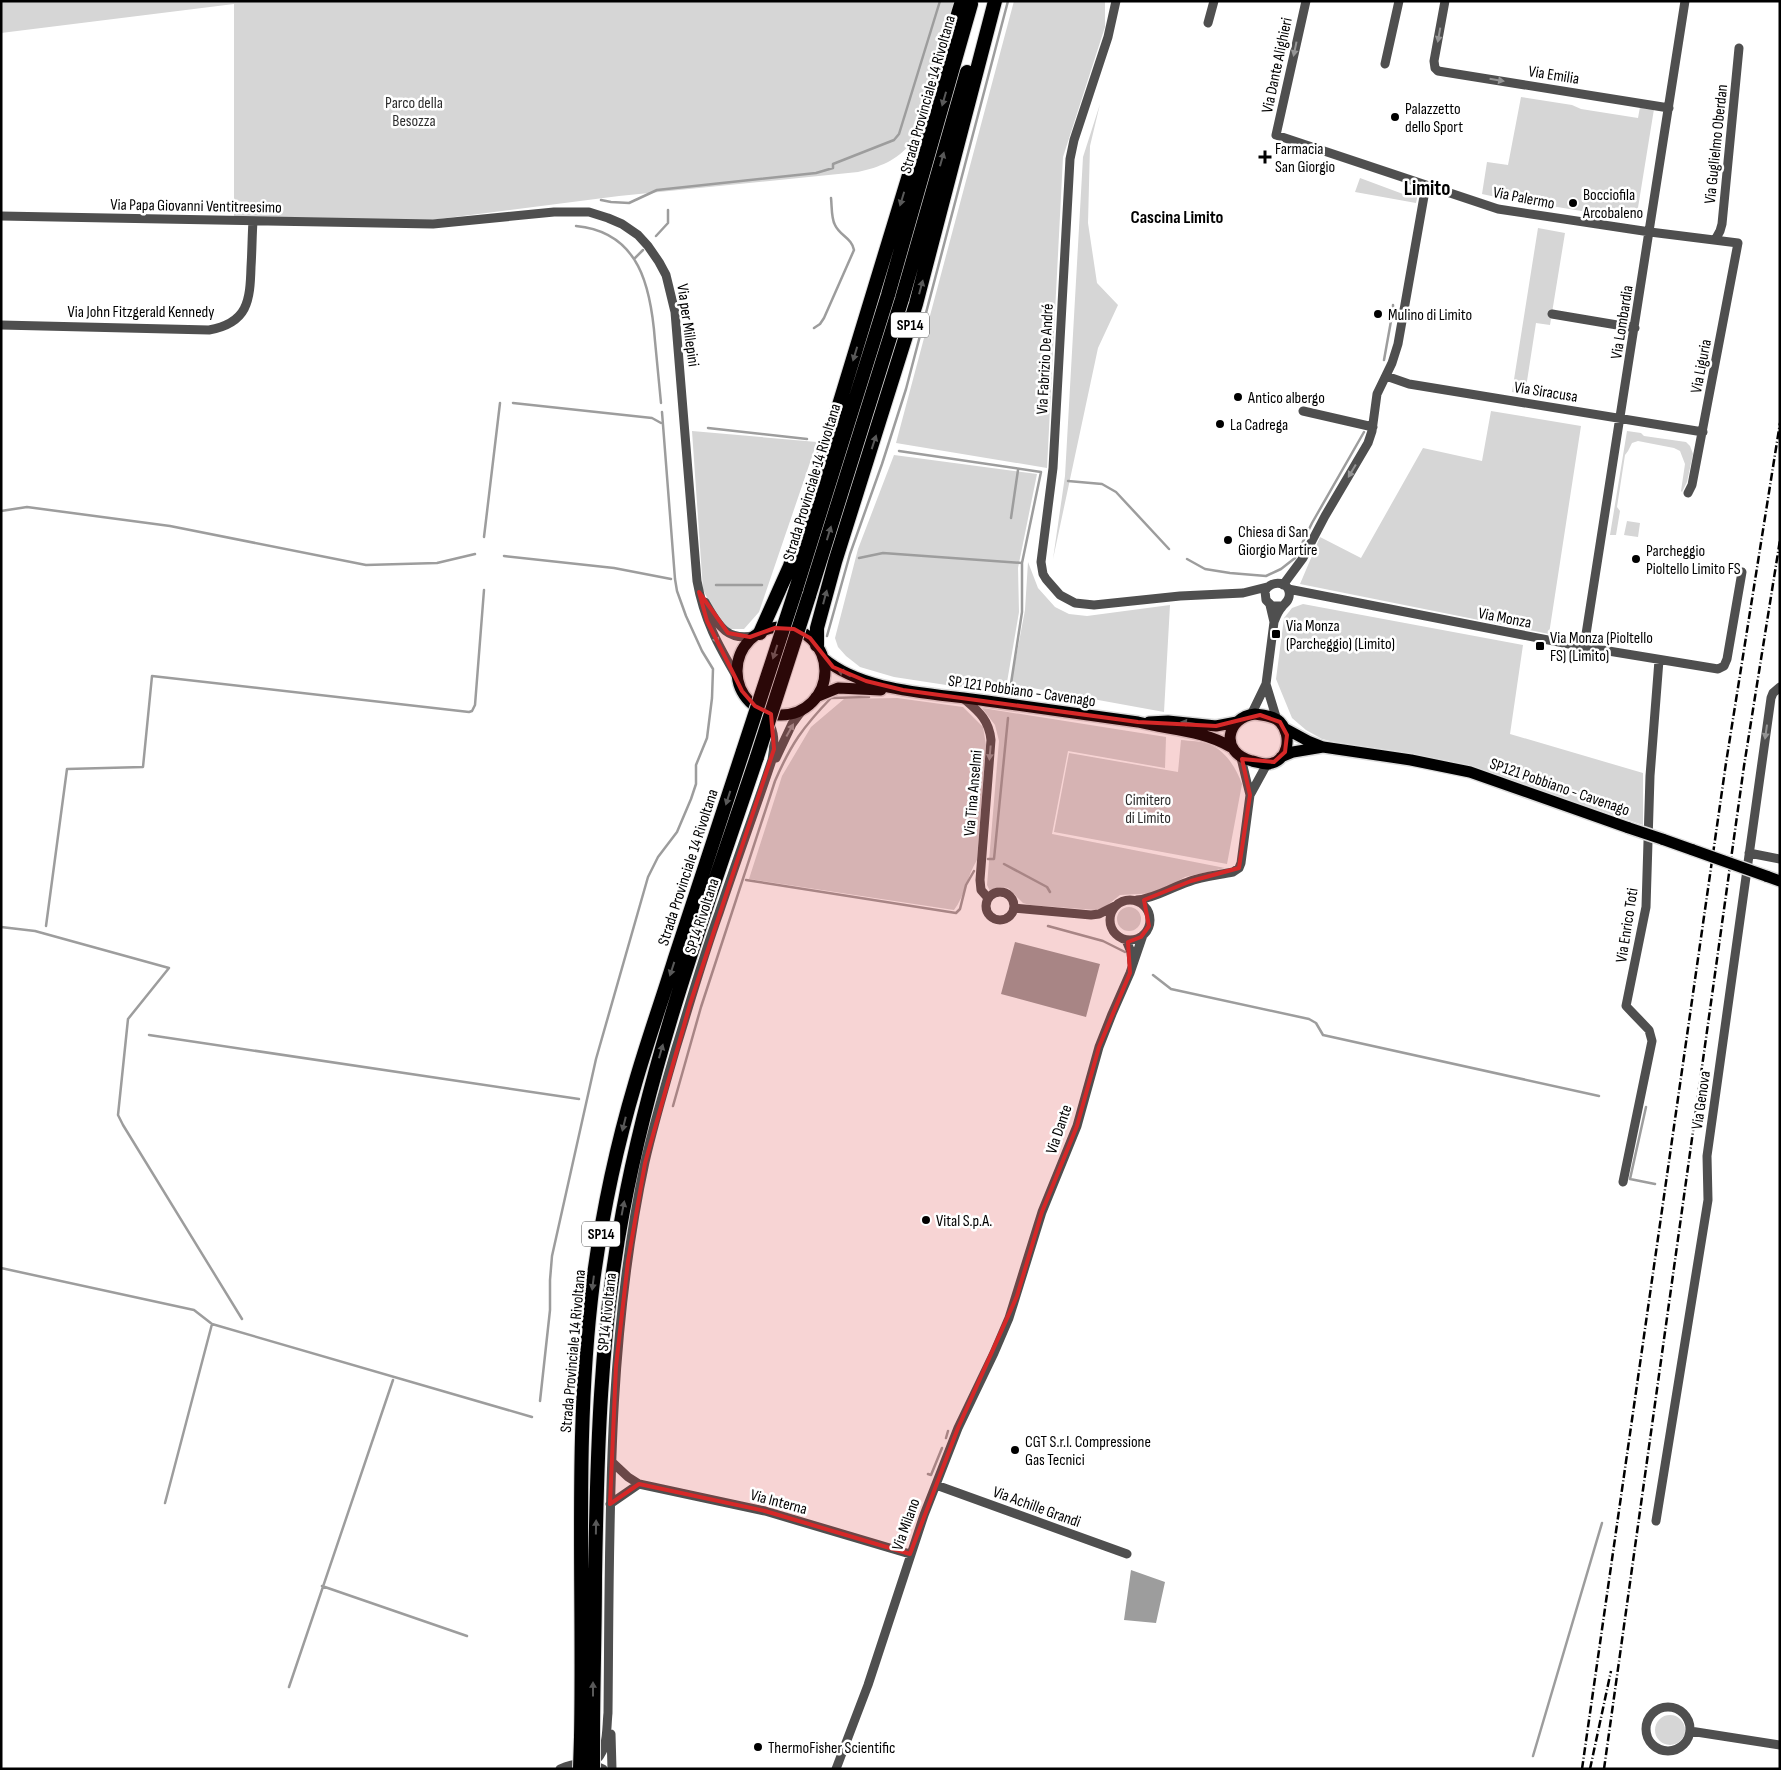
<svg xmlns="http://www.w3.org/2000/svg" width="1781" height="1770" viewBox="0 0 1781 1770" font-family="'Sofia Sans Condensed',sans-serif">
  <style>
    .green { fill: #d6d6d6 }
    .water { fill: #9d9d9d }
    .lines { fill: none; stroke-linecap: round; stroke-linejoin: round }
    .stream { stroke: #9d9d9d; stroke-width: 2.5 }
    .major-casing { stroke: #dbdbdb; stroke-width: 14 }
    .highway-casing { stroke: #dbdbdb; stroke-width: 16 }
    .minor { stroke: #4f4f4f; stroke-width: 9 }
    .major { stroke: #000; stroke-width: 11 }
    .highway { stroke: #000; stroke-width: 14 }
    .rail { stroke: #000; stroke-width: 2.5; stroke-dasharray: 8 2.5 1 2.5; stroke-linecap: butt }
    .major-bridge-casing { stroke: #dbdbdb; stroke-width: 14; stroke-linecap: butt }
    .highway-bridge-casing { stroke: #dbdbdb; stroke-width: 16; stroke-linecap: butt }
    .major-bridge { stroke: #000; stroke-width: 11 }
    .highway-bridge { stroke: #000; stroke-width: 14 }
    .oneway { fill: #959595 }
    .oneway2 { fill: #595959 }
    .marked { fill: #d62828; fill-opacity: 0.2; stroke: #d62828; stroke-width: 4; stroke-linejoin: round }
    .poi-dot { fill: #000; stroke: #fff; stroke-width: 2 }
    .labels { text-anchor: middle; stroke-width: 5; stroke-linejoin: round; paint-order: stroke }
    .shield { fill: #fff; stroke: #4c4c4c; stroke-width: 1 }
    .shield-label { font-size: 15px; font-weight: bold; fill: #000 }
    .street-label { font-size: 16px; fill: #000; stroke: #fff }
    .park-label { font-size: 16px; fill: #2d2d2d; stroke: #fff }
    .poi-label { font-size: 16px; fill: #000; stroke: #fff; text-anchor: start }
    .neighbourhood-label { font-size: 18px; font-weight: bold; fill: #000; stroke: #fff }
    .district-label { font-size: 21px; font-weight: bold; fill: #000; stroke: #fff }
  </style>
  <rect width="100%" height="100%" fill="#fff"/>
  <!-- green -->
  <path class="green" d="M1,1h970l-12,40 -48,102c-15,18 -31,24 -53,29l-239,24 -204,26 -181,-1v-217l-233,29z
    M1014,1h91v26l-42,130 -16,311 -151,-25z
    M1521,97l51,8 9,4 57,9 2,-11 14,2 -18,111 -140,-23 -14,-3 5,-32 21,3z
    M1100,104l-10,42 -2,77 9,60 21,22 -20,43 -45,211 12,-83 18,-319z
    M1360,178l43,16 3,-9 9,5 3,4 -2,9 -61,-11z
    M1538,228l27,5 -15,92 -14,-2 -11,71 -13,-2z
    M1491,411l90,15 -32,208 -249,-50 20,-47 41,21 62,-110 59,13z
    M692,431l125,11 -58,170 -15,17h-16l-10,-11 -15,-28z
    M1627,431l14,2 3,3 42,6 4,4 3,8 -6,28 -5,10 -1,-1 4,-27 -5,-13 -6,-3 -36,-7 -6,2 -4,8 -3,4 -8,52 3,4 -4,24h-6z
    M894,455l143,19 -19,94 1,44 -14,82 -111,-17 -34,-10 -14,-11 -8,-9 -3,-9 23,-89z
    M1627,521l13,2 -2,14 -14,-2z
    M1028,562l10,26 17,19 14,7 18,2 83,-11 -6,107 -153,-28 14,-74z
    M1303,604l220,41 -13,89 133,39v52l-162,-54 -119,-22 -40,-10 -16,-9 -14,-12 -16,-39 8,-61 8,-10z
    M897,698l66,9 20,20 3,18 -9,115c-10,16 -12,36 -23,50l-205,-31 33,-103 29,-49 33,-28z
    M982,708l184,29 -1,31 -97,-17 -16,83 173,34 -40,9 -28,16 -37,2 -15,12 -9,3 -66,-5 -7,-2 -15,-15 -8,-1 -10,4 -3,-6 12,-144 -4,-16z
    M1181,740c9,1 20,1 28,4 17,7 27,24 33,40l-15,80 -173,-32 15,-79 109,19z
    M1117 919a12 12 0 1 1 24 0a12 12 0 1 1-24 0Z
    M1655 1730a15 15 0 1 1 30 0a15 15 0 1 1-30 0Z"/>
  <!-- water -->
  <path class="water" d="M1015,942l85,22 -14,53 -85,-23z
    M1131,1570l34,12 -9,41 -32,-3z"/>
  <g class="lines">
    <!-- stream -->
    <path class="stream" d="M601,200l10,2 18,1 28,-13 159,-17 17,-5v-4l61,-24 5,-6 41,-133
      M576,226c64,6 75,62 79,115 2,20 4,41 6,62
      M656,236l12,-13v-13
      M634,259l9,-9
      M1393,308v-3
      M814,328l6,-4 4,-6 30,-68c-2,-12 -14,-14 -19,-25 -4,-7 -3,-19 -4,-27
      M1384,360l7,-39
      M513,403l139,15 9,5
      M708,428l99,11
      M899,451l142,21 -19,91v49l-12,78
      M1068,481l34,3 14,8 53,57
      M1,511l26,-4 143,19 196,39 71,-2 38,-9
      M1011,518l7,-48
      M484,537l16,-134
      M504,556l110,12 57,11
      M859,558l24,-5 139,10
      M1187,559l18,10 25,4 36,3 15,-7 14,-11 17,-35 52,-91
      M716,585h46
      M827,636l23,-82 32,-90 24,-75 102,-388
      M988,859h6l14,-141
      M1004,864l43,23 3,5
      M746,880l210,33 4,-4 6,-24 8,-14
      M46,926l21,-157 76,-2 9,-91 317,36 3,-1 3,-6 9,-115
      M1048,926l55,15 22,11
      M1,927l34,4 134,37 -41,51 -10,96 5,10 119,194
      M1153,975l18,14 138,30 7,4 7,12 276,61
      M149,1035l430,64
      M673,1106l28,-99 74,-226c16,-37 28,-54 56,-83l38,-1
      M1646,1107l-16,72 25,5
      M1,1268l193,42 18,14 320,93
      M540,1401l10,-91v-30l2,-24 44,-197 52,-182 10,-20 19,-25 14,-33 5,-15v-19l11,-27 5,-40 1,-29 -11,-18 -16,-35 -9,-25 -2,-12 -13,-167
      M946,1438l2,-7
      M928,1474l3,1 11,-27
      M165,1503l47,-179
      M322,1586l145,50
      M289,1687l104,-307
      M1533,1756l69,-233"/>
    <!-- major casing -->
    <g class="major-casing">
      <path id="major" d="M737 671a44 44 0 1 1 88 0a44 44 0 1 1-88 0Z
        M823,658c41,35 112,35 164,43 50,7 100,14 151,21 31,8 65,8 93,25
        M816,697l22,-9 43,2
        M1255,714c8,1 19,2 25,8 13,14 8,41 -13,42 -5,0 -10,-2 -15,-3 -33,-8 -26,-44 3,-47z
        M1149,722l19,-1 48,5 21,-4
        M1284,728l24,13 15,6 88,13 59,12 159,56
        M1281,757l12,-5 30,-5
        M1662,839l31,11
        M1766,876l14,5"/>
    </g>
    <!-- highway casing -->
    <g class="highway-casing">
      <path id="highway" d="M796,589l92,-294 83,-291
        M809,596l93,-297 65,-227
        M760,633l30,-67 172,-565
        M817,645v-17l18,-66 81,-258 79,-303
        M581,1737c3,-151 -7,-305 12,-455 9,-67 23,-134 42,-198 12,-42 27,-84 40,-126 23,-69 46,-138 68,-207
        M593,1738c0,-54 2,-107 2,-161 2,-122 5,-246 28,-366 29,-156 84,-305 134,-454"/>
    </g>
    <!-- minor -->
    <path class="minor" d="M1116,1l-8,36 -34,103 -4,19 -17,309 -12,94 2,12 3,5 14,16 15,8 19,2 86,-9 63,-3 24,-6
      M1306,1l-30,134 222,74 152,23 88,11 -46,242 -4,8
      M1445,1l-11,60 1,7 3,3 231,37
      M1208,23l6,-22
      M1385,64l14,-63
      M1,216l432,8 121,-12h35l19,6 14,6 16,11 10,11 11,16 7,13 9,37 22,269c7,39 21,64 41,98
      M1715,240l5,-9 2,-7 17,-176
      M1552,314l83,14
      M1,325l208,5c39,-7 41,-29 42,-63 1,-15 1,-31 2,-46
      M1386,376l23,8 294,48
      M1303,411l70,16
      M1283,585l20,-27 22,-42 43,-73 4,-12 5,-37 15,-31 6,-19 28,-159
      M1288,589l296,58 134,22 6,-3 3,-7 15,-87
      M705,602c13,23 22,41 52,33
      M1274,622c2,-5 4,-11 8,-15 2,-3 6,-5 7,-10 3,-15 -17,-19 -24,-6l1,9 6,6h10
      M1584,647l101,-646
      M1266,684l11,36
      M963,698c15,13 26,21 28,42l-11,140 1,10 7,8
      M1251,715l15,-31 8,-62 -4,-17
      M776,758l16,-34 11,-15
      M1241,758l9,37
      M1749,853l31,6
      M986 906a14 14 0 1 1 28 0a14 14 0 1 1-28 0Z
      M1110 920a20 20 0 1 1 40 0a20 20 0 1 1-40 0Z
      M1137,900c19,-2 33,-12 51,-18 14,-6 31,-7 45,-10l6,-4 2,-5 9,-68 17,-31
      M1014,908l77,7 8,-1 16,-8
      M1126,940l5,12 1,11
      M1623,1182l29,-141 -3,-11 -23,-24 20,-99 4,-131 9,-116
      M612,1462l16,15 11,7 126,27 145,43
      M936,1485l191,69
      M610,1504l29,-20
      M1656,1521l52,-321 -1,-44 64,-458 2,-5 7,-6
      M1646 1729a22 22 0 1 1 44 0a22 22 0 1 1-44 0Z
      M1690,1731l90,14
      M611,1734l1,35
      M592,1763c17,-11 14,-32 16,-50 2,-184 -2,-370 37,-551 9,-39 20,-76 31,-114 14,-45 27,-91 43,-135 17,-51 36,-102 53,-153 4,-22 2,-31 -9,-49
      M560,1769c15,-7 29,-7 43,0
      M836,1769l32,-84 56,-170 34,-87 36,-75 15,-35 33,-106 35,-86 22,-79 13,-33 18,-41 13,-38"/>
    <!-- major -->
    <use href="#major" class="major"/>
    <!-- highway -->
    <use href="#highway" class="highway"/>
    <!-- rail -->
    <path class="rail" d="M1582,1769l144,-1006 54,-340
      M1590,1769l21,-98
      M1604,1769l140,-1003 36,-226"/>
    <!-- major-bridge casing -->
    <g class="major-bridge-casing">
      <path id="major-bridge" d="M1629,828l33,11
        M1693,850l73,26"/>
    </g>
    <!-- highway-bridge casing -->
    <g class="highway-bridge-casing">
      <path id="highway-bridge" d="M743,751l53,-162
        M757,757l52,-161
        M580,1769l1,-32
        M593,1769v-31"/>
    </g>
    <!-- major-bridge -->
    <use href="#major-bridge" class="major-bridge"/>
    <!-- highway-bridge -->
    <use href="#highway-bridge" class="highway-bridge"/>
  </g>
  <!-- one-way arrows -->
  <defs><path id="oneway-solid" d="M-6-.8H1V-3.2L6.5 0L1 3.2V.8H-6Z" transform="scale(1.25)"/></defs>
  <g class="oneway">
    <use href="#oneway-solid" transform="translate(1439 35) rotate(100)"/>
    <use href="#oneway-solid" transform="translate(1295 49) rotate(102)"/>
    <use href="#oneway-solid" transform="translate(1497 80) rotate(9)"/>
    <use href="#oneway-solid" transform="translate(1352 471) rotate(121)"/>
    <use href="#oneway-solid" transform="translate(715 637) rotate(65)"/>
    <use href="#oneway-solid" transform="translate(790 730) rotate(-61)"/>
    <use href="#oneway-solid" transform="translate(1766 732) rotate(98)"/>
    <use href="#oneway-solid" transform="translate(990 753) rotate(95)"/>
  </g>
  <g class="oneway2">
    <use href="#oneway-solid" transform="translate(944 99) rotate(106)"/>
    <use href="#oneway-solid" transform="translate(942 159) rotate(-74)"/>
    <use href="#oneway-solid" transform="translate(902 199) rotate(107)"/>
    <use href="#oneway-solid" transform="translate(921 287) rotate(-75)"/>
    <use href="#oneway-solid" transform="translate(855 354) rotate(107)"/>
    <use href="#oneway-solid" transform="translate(874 442) rotate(-72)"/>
    <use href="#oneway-solid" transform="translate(829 533) rotate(-73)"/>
    <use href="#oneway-solid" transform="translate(825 597) rotate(-75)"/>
    <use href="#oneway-solid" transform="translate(775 652) rotate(108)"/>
    <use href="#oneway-solid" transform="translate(844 673) rotate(-154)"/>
    <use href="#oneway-solid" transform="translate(1188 723) rotate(-172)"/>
    <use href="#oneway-solid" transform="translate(728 798) rotate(108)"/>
    <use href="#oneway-solid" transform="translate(672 969) rotate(108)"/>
    <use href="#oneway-solid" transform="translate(661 1051) rotate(-74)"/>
    <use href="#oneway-solid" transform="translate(624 1124) rotate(104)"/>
    <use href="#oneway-solid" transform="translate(623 1208) rotate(-79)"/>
    <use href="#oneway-solid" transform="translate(593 1283) rotate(97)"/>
    <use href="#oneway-solid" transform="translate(596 1527) rotate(-89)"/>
    <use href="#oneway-solid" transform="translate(593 1689) rotate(-90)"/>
  </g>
  <!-- marked area -->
  <path class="marked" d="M699,592l29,41 22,4 25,-9 19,1 16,9 23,29 33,14 37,9 235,32 78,4 44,-11 20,7 7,13 -2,17 -11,10 -32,-3 8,36 -11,73 -48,13 -47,19 5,26 -8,11 -13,5 2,31 -31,74 -22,79 -35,86 -25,84 -59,132 -48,126 -145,-43 -126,-27 -29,20 6,-138 12,-105 17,-98 45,-159 84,-255 -3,-35 -16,-8 -13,-15 -35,-70z"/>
  <!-- markers -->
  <g class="poi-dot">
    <circle cx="1395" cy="117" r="5"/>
    <path d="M1262.5 149.5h5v5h5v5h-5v5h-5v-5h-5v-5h5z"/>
    <circle cx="1573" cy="203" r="5"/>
    <circle cx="1378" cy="314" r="5"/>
    <circle cx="1238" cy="397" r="5"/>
    <circle cx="1220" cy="424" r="5"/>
    <circle cx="1228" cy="540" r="5"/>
    <circle cx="1636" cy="559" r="5"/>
    <rect x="1271" y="629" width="10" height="10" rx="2.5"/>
    <rect x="1535" y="641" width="10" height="10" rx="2.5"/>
    <circle cx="926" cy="1220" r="5"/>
    <circle cx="1015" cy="1450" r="5"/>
    <circle cx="758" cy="1747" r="5"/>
  </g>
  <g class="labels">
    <!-- shield labels -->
    <g class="shield">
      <rect x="891" y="312.5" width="38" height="25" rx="4"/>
      <rect x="582" y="1221.5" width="38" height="25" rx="4"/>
    </g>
    <g class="shield-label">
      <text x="910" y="330">SP14</text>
      <text x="601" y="1239">SP14</text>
    </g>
    <!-- street labels -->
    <g class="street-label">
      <text transform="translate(1276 65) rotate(-78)" y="6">Via Dante Alighieri</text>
      <text transform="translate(1554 74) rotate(9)" y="6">Via Emilia</text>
      <text transform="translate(927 94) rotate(-74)" y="6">Strada Provinciale 14 Rivoltana</text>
      <text transform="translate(1715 144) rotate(-84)" y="6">Via Guglielmo Oberdan</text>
      <text transform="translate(1524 197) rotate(11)" y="6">Via Palermo</text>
      <text transform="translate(196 205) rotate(1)" y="6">Via Papa Giovanni Ventitreesimo</text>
      <text x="141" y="317">Via John Fitzgerald Kennedy</text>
      <text transform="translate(1621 322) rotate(-81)" y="6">Via Lombardia</text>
      <text transform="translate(689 325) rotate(82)" y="6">Via per Millepini</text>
      <text transform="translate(1044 359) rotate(-87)" y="6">Via Fabrizio De André</text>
      <text transform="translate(1700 366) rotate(-79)" y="6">Via Liguria</text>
      <text transform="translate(1546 391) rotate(9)" y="6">Via Siracusa</text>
      <text transform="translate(811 482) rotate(-73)" y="6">Strada Provinciale 14 Rivoltana</text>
      <text transform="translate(1505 617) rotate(11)" y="6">Via Monza</text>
      <text transform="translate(1022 690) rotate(8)" y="6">SP 121 Pobbiano - Cavenago</text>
      <text transform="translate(1560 786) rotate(19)" y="6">SP121 Pobbiano - Cavenago</text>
      <text transform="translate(972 793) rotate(-85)" y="6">Via Tina Anselmi</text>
      <text transform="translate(687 867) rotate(-72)" y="6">Strada Provinciale 14 Rivoltana</text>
      <text transform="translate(701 916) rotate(-72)" y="6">SP14 Rivoltana</text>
      <text transform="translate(1626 925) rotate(-81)" y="6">Via Enrico Toti</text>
      <text transform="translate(1700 1100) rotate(-82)" y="6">Via Genova</text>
      <text transform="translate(1058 1129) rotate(-71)" y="6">Via Dante</text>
      <text transform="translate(606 1312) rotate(-84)" y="6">SP14 Rivoltana</text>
      <text transform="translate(572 1351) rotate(-85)" y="6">Strada Provinciale 14 Rivoltana</text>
      <text transform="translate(779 1501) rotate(15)" y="6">Via Interna</text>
      <text transform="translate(1037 1506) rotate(20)" y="6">Via Achille Grandi</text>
      <text transform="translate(905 1524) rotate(-70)" y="6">Via Milano</text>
    </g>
    <!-- park labels -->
    <g class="park-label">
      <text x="414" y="108">Parco della<tspan x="414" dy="18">Besozza</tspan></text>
      <text x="1148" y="805">Cimitero<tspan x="1148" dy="18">di Limito</tspan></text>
    </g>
    <!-- poi labels -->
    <g class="poi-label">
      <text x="1405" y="114">Palazzetto<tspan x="1405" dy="18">dello Sport</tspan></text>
      <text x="1275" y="154">Farmacia<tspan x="1275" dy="18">San Giorgio</tspan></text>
      <text x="1583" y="200">Bocciofila<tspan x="1583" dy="18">Arcobaleno</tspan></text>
      <text x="1388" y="320">Mulino di Limito</text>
      <text x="1248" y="403">Antico albergo</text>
      <text x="1230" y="430">La Cadrega</text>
      <text x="1238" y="537">Chiesa di San<tspan x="1238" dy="18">Giorgio Martire</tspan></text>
      <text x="1646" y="556">Parcheggio<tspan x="1646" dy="18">Pioltello Limito FS</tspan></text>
      <text x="1286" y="631">Via Monza<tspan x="1286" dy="18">(Parcheggio) (Limito)</tspan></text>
      <text x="1550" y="643">Via Monza (Pioltello<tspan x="1550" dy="18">FS) (Limito)</tspan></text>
      <text x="936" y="1226">Vital S.p.A.</text>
      <text x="1025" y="1447">CGT S.r.l. Compressione<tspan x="1025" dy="18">Gas Tecnici</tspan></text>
      <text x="768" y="1753">ThermoFisher Scientific</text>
    </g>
    <!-- neighbourhood labels -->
    <g class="neighbourhood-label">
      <text x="1177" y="223">Cascina Limito</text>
    </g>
    <!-- district labels -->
    <g class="district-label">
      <text x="1427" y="195">Limito</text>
    </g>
  </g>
  <!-- border -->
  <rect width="1781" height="1770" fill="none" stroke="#000000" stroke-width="5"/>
</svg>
